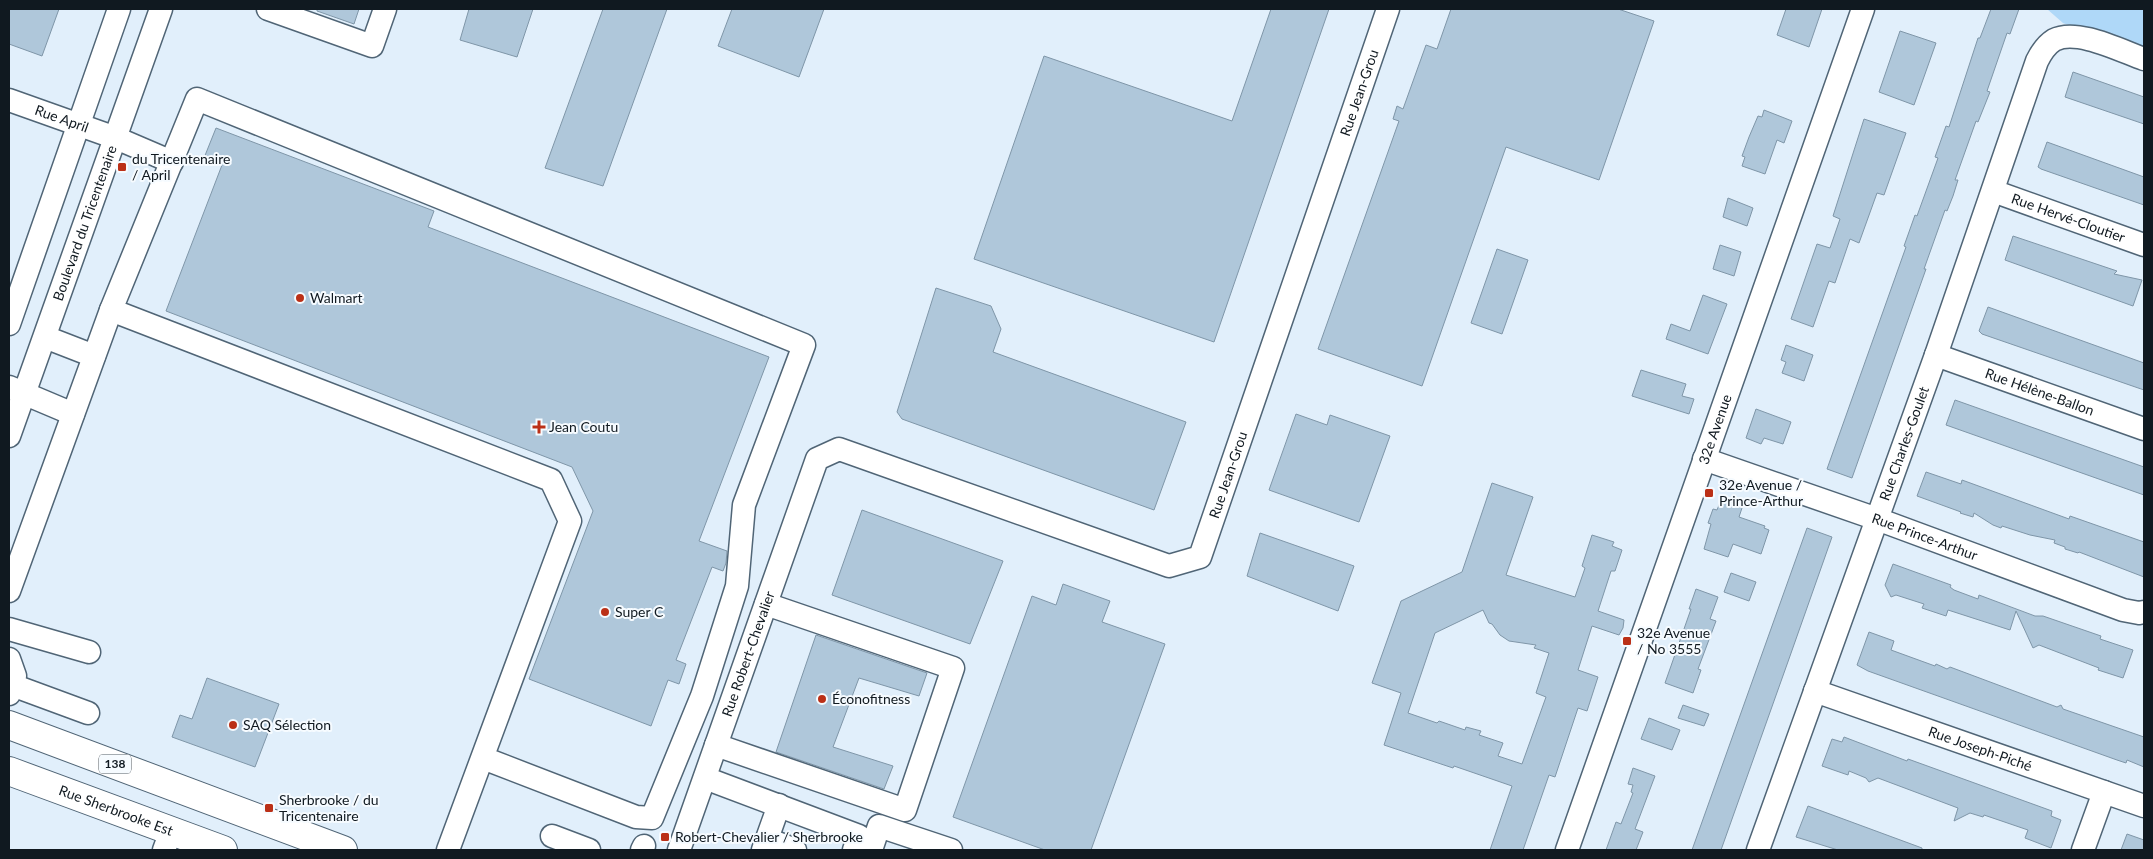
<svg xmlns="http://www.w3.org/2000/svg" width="2153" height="859" viewBox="0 0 2153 859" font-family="Lato,sans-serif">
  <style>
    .green { fill: #afd8f8 }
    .building { fill: #afc7da; stroke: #7f96a8; fill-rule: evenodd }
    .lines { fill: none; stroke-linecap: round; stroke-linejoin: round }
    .minor-casing { stroke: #506576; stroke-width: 25 }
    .major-casing { stroke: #506576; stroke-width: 30 }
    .minor { stroke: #fff; stroke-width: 22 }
    .major { stroke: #fff; stroke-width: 28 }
    .poi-dot { fill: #bb3017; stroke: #f6fbff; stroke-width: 2 }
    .labels { text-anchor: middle; stroke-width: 4; stroke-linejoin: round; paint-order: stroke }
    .shield { fill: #f6fbff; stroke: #555d63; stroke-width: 1 }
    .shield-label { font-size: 12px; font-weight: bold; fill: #101920 }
    .street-label { font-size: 14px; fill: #101920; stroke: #f6fbff }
    .poi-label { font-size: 14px; fill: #101920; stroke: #f6fbff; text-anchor: start }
  </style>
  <rect width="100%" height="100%" fill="#e1effb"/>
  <!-- green -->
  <path class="green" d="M2047,9h97v45l-81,-31z"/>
  <!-- building -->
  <path class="building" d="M9,9h50l-17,47 -33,-12z
    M317,9h42l-5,15 -37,-13z
    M469,9h64l-16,48 -57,-17z
    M603,9h64l-64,177 -58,-18z
    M732,9h92l-25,68 -81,-31z
    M1271,9h58l-115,333 -240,-83 70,-203 188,65z
    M1451,9h167l36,12 -55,159 -93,-33 -84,239 -104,-37 81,-228 -6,-2 4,-13 6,3 23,-64 11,4z
    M1786,9h36l-13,38 -32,-12z
    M1991,9h28l-9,25 -3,-1 -20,58 3,1 -12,30 -2,-1 -21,59h3l-5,16 -6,15 -2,-1 -21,59h2l-74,209 -25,-9 79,-222 -2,-1 11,-31 2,1 21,-58 -3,-1 11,-31 3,1 29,-89h2z
    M1900,31l36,12 -22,62 -35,-13z
    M2073,72l71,25v27l-79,-27z
    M1764,110l28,11 -8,22 -7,-3 -12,34 -23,-8 3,-9 -3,-1 7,-19 9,-21 4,1z
    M1864,119l42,14 -22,62 -7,-2 -18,50 -9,-4 -15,44 -6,-2 -16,46 -22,-8 26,-75 13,4 10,-29 -7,-3z
    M216,128l218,83 -6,16 341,130 -70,184 28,10 -1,12 -3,8 -11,-4 -36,93 10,4 -7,20 -11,-4 -17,46 -122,-47 64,-168 -21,-44 -406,-156 56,-146 -18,-7z
    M2047,142l97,35v28l-103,-36 -3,-2z
    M1728,198l25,10 -6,18 -24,-9z
    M2013,236l104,35 -3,3 28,6 -9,26 -128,-46z
    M1720,245l21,7 -7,24 -21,-7z
    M1497,249l31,11 -26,74 -31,-11z
    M936,288l55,18 10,23 -8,23 193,70 -32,88 -252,-91 -5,-7z
    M1703,295l24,9 -19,50 -42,-15 5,-15 19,7z
    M1988,307l156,56v27l-162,-56 -3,-3z
    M1786,345l27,10 -9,26 -22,-8 4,-11 -5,-2z
    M1641,370l45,14 -4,12 12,3 -5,15 -57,-18z
    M1955,400l189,67v28l-198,-70z
    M1756,409l35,13 -8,22 -19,-6 -3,6 -15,-6z
    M1296,414l31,11 3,-10 60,21 -31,86 -90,-32z
    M1926,472l35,12 1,-4 107,39 1,-3 74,26v35l-65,-25 -1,1 -13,-4v-2l-11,-4 1,-3 -25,-5 -28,-9 -1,2 -8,-3 -19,-12 -1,4 -13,-4 1,-1 -44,-16z
    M1492,483l41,14 -27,78 69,22 10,-29 -3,-2 10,-31 22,7 -2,4 10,4 -7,21h-4l-13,40 26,9 -1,8 -4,7 -27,-9 -14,44 20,7 -11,34 -9,-3 -23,69 -6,-2 -26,75h-33l22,-64 -58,-20 -1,2 -69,-23 17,-52 -29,-10 29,-82 61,-29zM1483,610l6,13 3,1 8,11 9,6 27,4 -2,3 15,5 -13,40 10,4 -24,67 -24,-8 5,-13 -24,-8 2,-4 -15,-4 -1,3 -26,-9 -2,2 -29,-10 27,-80z
    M1721,500l22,5 -4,12 26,9 -1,2 5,2 -8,24 -28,-10 -5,13 -24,-8 7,-25 -3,-1 5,-14 4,1z
    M862,510l141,51 -33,83 -138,-49z
    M1807,528l25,9 -42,119 -69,194h-29z
    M1260,533l94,33 -16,45 -91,-35z
    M1893,564l58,21 -1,2 4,3 24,9 1,-4 56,21h8l58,20 -1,3 33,11 -10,28 -25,-8 1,-2 -60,-23 -6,3 -17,-37 -6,19 -62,-20 -2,6 -24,-8 2,-4 -28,-9 -5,2 -6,-12z
    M1731,573l25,9 -7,19 -25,-9z
    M1063,584l47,17 -8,21 63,22 -74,206h-46l-92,-33 79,-221 24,9z
    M1696,589l22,8 -8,22 6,2 -18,48 3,1 -8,23 -28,-10 26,-74h-2z
    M1869,632l25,9 -3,9 44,16 1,-2 11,5 3,-2 107,40 4,-2 2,4 81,28v30l-17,-7 -1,3 -9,-3 -249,-89 -11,-6z
    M816,635l111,38 -8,23 -60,-18 -26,69 60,19 -9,23 -108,-37z
    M207,678l72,26 -24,63 -83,-30 8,-22 12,4z
    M1683,705l26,9 -5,12 -26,-8z
    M1649,718l31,12 -8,20 -31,-11z
    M1844,737l63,24 1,-2 144,52 -1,5 10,4 -10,28 -26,-10 3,-8 -44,-15 -1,2 -13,-4 -16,8 4,-13 -80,-30 -9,4 -3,-4 -17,-7 -1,4 -26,-9 10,-27 10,3z
    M1633,768l22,8 -20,53 8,3 -7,18h-30l10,-28 5,2 12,-31 -2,-1 2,-7 -5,-1z
    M1808,806l114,42v2h-84l-42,-13z
    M2127,834l17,6v10h-23z"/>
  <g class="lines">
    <!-- minor casing -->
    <g class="minor-casing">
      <g id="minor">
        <path d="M268,9l104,37 13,-37"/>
        <path id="s1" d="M9,100l107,38 56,24"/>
        <path id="s2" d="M1993,191l151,54"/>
        <path d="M9,324l110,-315"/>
        <path d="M45,337l49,19"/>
        <path id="s3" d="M1936,355l208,74"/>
        <path d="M9,387l64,27"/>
        <path id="s4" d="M9,436l152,-427"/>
        <path id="s5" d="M1704,459l173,60 246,91 16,3 5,-1"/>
        <path d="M9,591l102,-281"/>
        <path d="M9,629l80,23"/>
        <path d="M9,659l6,17 -6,18"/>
        <path d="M12,685l76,28"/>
        <path id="s6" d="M1815,691l329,115"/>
        <path d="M716,745l189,65 48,-142 -187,-64"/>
        <path d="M705,778l154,58 -5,14"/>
        <path d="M552,836l37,14"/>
        <path d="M767,839l28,11"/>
        <path d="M164,850l7,-19"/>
        <path d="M448,850l122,-329 -19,-41 -440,-170 86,-211 607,246 -60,160 -7,81 -35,110 -50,122 -16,-1 -153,-59"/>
        <path d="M642,850l2,-4"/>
        <path id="s7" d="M679,850l138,-391 22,-10 330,117 31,-9 188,-548"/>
        <path d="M763,850l16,-45"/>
        <path d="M871,850l8,-24 72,24"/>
        <path id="s8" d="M1567,850l296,-841"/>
        <path id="s9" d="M1758,850l178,-495 101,-294c4,-8 9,-16 17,-21 23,-12 67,11 90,19"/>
        <path d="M2083,850l21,-58"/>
      </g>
    </g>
    <!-- major casing -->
    <g class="major-casing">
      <g id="major">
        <path d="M9,725l334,125"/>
        <path id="s10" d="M9,771l214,79"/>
      </g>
    </g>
    <!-- minor -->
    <use href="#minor" class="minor"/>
    <!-- major -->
    <use href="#major" class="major"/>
  </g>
  <!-- markers -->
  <g class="poi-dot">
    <rect x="117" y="162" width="10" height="10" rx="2.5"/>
    <circle cx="300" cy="298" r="5"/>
    <path d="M536.5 419.5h5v5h5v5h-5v5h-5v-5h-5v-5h5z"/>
    <rect x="1704" y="488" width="10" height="10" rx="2.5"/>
    <circle cx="605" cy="612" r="5"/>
    <rect x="1622" y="636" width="10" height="10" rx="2.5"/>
    <circle cx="822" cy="699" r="5"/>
    <circle cx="233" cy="725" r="5"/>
    <rect x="264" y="803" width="10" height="10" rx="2.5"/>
    <rect x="660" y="832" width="10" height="10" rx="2.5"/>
  </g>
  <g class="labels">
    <!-- shield labels -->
    <rect class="shield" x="99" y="754.5" width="32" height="19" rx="4"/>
    <g class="shield-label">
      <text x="115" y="768">138</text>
    </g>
    <!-- street labels -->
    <g class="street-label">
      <text dy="5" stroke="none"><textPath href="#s7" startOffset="1312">Rue Jean-Grou</textPath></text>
      <text dy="5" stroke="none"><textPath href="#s1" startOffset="56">Rue April</textPath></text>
      <text dy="5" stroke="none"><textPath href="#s2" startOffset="80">Rue Hervé-Cloutier</textPath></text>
      <text dy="5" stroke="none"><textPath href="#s4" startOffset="226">Boulevard du Tricentenaire</textPath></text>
      <text dy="5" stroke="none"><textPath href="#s3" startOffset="110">Rue Hélène-Ballon</textPath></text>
      <text dy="5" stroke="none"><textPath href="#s8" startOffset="446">32e Avenue</textPath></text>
      <text dy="5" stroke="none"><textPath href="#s9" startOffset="432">Rue Charles-Goulet</textPath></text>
      <text dy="5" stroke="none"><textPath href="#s7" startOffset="908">Rue Jean-Grou</textPath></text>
      <text dy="5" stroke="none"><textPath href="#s5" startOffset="234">Rue Prince-Arthur</textPath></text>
      <text dy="5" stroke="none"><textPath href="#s7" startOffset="208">Rue Robert-Chevalier</textPath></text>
      <text dy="5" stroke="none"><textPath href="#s6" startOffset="175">Rue Joseph-Piché</textPath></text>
      <text dy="5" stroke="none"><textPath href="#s10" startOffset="114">Rue Sherbrooke Est</textPath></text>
    </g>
    <!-- poi labels -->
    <g class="poi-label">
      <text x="132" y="164">du Tricentenaire<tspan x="132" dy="16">/ April</tspan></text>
      <text x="310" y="303">Walmart</text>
      <text x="549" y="432">Jean Coutu</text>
      <text x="1719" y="490">32e Avenue /<tspan x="1719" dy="16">Prince-Arthur</tspan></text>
      <text x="615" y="617">Super C</text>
      <text x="1637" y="638">32e Avenue<tspan x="1637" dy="16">/ No 3555</tspan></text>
      <text x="832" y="704">Éconofitness</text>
      <text x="243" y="730">SAQ Sélection</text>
      <text x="279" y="805">Sherbrooke / du<tspan x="279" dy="16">Tricentenaire</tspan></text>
      <text x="675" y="842">Robert-Chevalier / Sherbrooke</text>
    </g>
  </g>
  <!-- border -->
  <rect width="2153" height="859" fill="none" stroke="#101920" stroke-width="20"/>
</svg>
